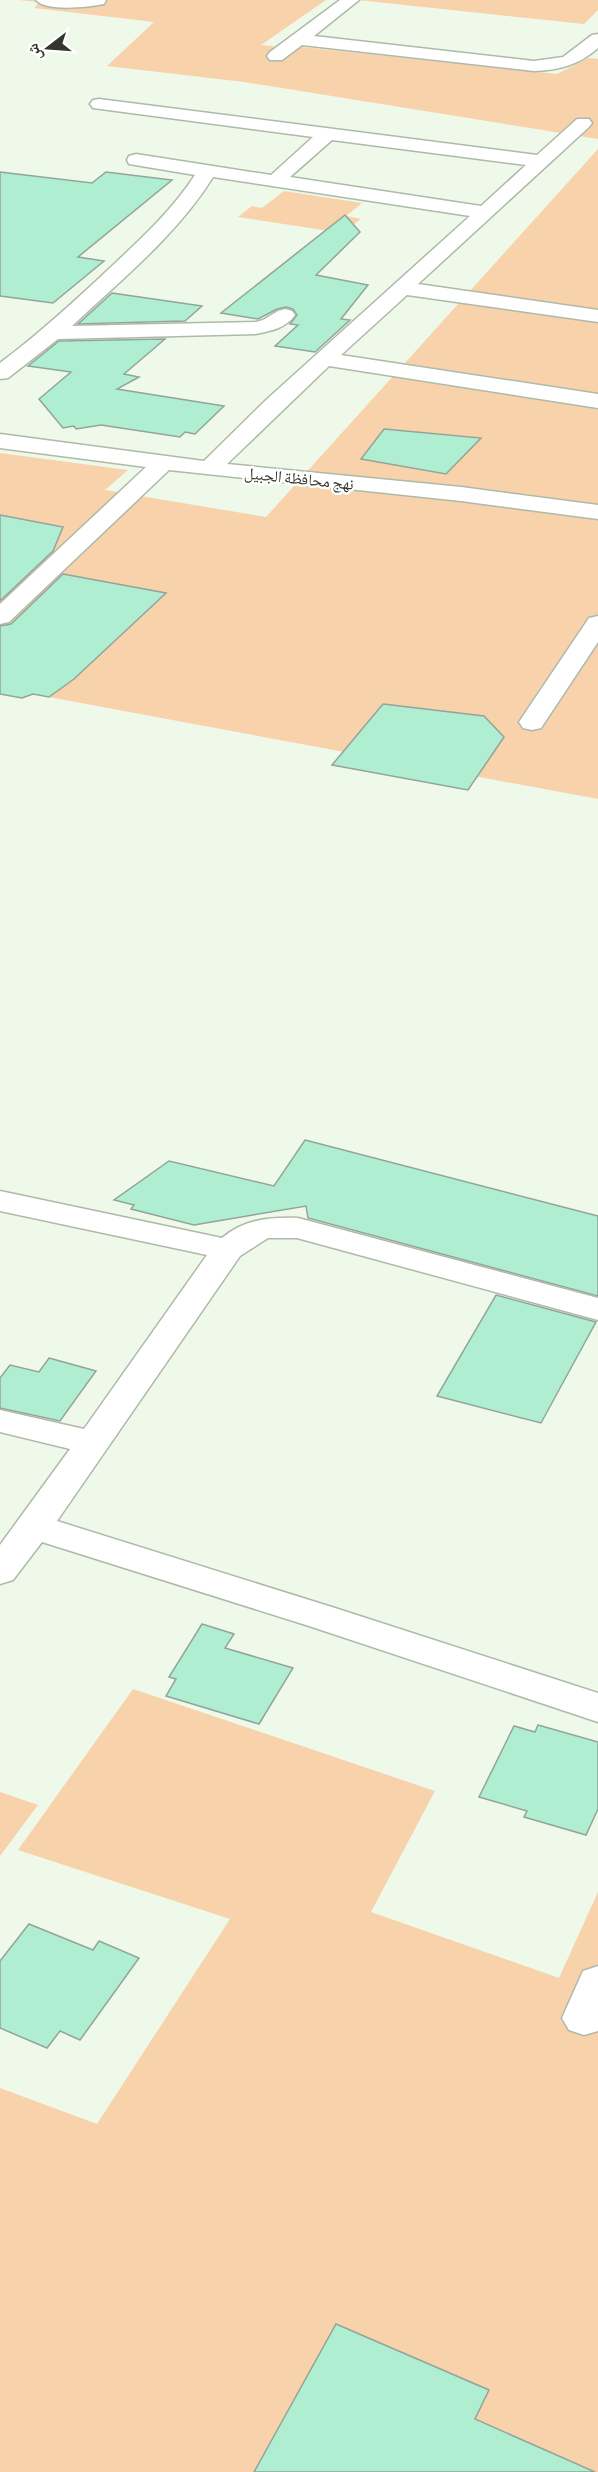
<svg xmlns="http://www.w3.org/2000/svg" width="598" height="2472" viewBox="0 0 598 2472" font-family="'Sofia Sans Condensed','Noto Naskh Arabic',sans-serif">
  <style>
    .green { fill: #f7d2ab }
    .building { fill: #b0eed2; stroke: #92a49b; stroke-width: 1.5 }
    .lines { fill: none; stroke-linecap: round; stroke-linejoin: round }
    .minor-casing { stroke: #afb9a9; stroke-width: 3 }
    .minor { fill: #fff; fill-rule: evenodd }
    .labels { text-anchor: middle; stroke-width: 5; stroke-linejoin: round; paint-order: stroke }
    .far-street-label { font-size: 16px; fill: #32362f; stroke: #fff }
  </style>
  <rect width="100%" height="100%" fill="#eff9e9"/>
  <!-- green -->
  <path class="green" d="M18,0h308l-65,45 20,2 2,-2 274,29 31,-16 10,1v80l-354,-57 -137,-16 47,-44 -120,-14 6,-6z
    M358,0h240v10l-14,14z
    M598,149v650l-598,-111v-235l128,17 -23,20 161,27z
    M284,191l78,12 -16,13 15,3 -18,14 -105,-16 14,-11 10,2z
    M133,1689l302,102 -64,121 188,66 39,-86v580h-598v-384l97,36 133,-205 -212,-69z
    M0,1792l38,13 -38,51z"/>
  <!-- building -->
  <path class="building" d="M0,172l92,11 14,-11 66,8 -94,77 26,4 -51,42 -53,-7z
    M345,215l15,17 -44,43 52,10 -27,34 9,1 -35,32 -40,-6 23,-21 -8,-1 7,-9 -4,-6 -7,-2 -9,2 -19,10 -37,-6z
    M112,293l90,13 -17,15 -107,3z
    M165,339l-41,35 15,3 -22,12 107,17 -29,28 -10,-2 -5,5 -79,-12 -25,4 -2,-3 -11,2 -24,-29 32,-27 -43,-6 31,-25z
    M384,429l97,9 -35,36 -85,-15z
    M0,515l63,12 -10,24 -53,50z
    M63,574l103,19 -92,86 -25,18 -16,-3 -11,4 -22,-4v-68l11,-2z
    M383,704l101,12 20,21 -36,53 -136,-25z
    M305,1140l293,76v80l-290,-78 -2,-12 -112,19 -63,-16 3,-4 -20,-5 55,-39 105,25z
    M496,1295l100,27 -55,101 -104,-27z
    M49,1358l47,13 -36,50 -60,-13v-30l10,-13 29,7z
    M202,1624l32,10 -9,14 68,20 -34,56 -93,-28 10,-17 -7,-2z
    M538,1725l60,17v67l-12,26 -62,-18 3,-6 -48,-14 35,-71 21,6z
    M29,1924l64,26 6,-9 40,17 -59,82 -20,-9 -13,17 -47,-20v-67z
    M336,2324l153,66 -14,29 120,53h-341z"/>
  <g class="lines">
    <!-- minor casing -->
    <g class="minor-casing">
      <path id="minor" d="M36,0h70l-2,4c-15,3 -58,8 -68,-4z
        M340,0h19l-45,36 220,25 29,-4 29,-22 6,-1v14c-19,17 -39,22 -64,23l-232,-26 -20,15h-12l-3,-4 3,-4z
        M99,99l438,56 40,-36h12l3,4 -3,4 -171,157 180,26v12l-191,-27 -66,60 257,39v14l-269,-42 -102,98 234,23 137,18v14l-137,-18 -292,-31 -160,152 -9,2v-20l146,-137 -146,-19v-14l204,27 62,-61 204,-184 -257,-39c-36,58 -92,103 -141,149l184,-4 7,-2 15,-9 7,-2 7,2 3,4c-9,13 -24,16 -39,19l-198,5 -50,39 -8,1v-16c40,-30 76,-63 112,-97 30,-28 61,-57 83,-91l-66,-11 -2,-4 2,-4 7,-2 135,21 42,-38 -220,-29 -3,-4 3,-4zM332,140l194,25 -45,41 -191,-29z
        M598,616v26l-53,80 -4,6 -9,2 -9,-2 -4,-6 70,-104z
        M0,1191l222,47c22,-19 48,-21 76,-20l300,80v22l-301,-82h-29l-28,18 -183,265 278,87 263,85v29l-289,-96 -267,-84 -29,38 -13,4v-39l70,-96 -70,-17v-22l84,19 123,-174 -207,-44z
        M598,1966v65l-14,4 -15,-5 -7,-12 21,-47z"/>
    </g>
    <!-- minor -->
    <use href="#minor" class="minor"/>
  </g>
  <g class="labels">
    <!-- far-street labels -->
    <g class="far-street-label">
      <text transform="translate(299 478) rotate(6)" y="6">نهج محافظة الجبيل</text>
    </g>
  </g>
  <!-- north arrow -->
  <g transform="translate(48 48) rotate(253)" stroke="#ffffff" stroke-width="4.5" paint-order="stroke">
  <path d="M0-4.5L10 22L0 15L-10 22Z" fill="#32362f"/>
  <text y="-9" font-size="16" font-weight="bold" text-anchor="middle" fill="#32362f">ش</text>
  </g>
</svg>
